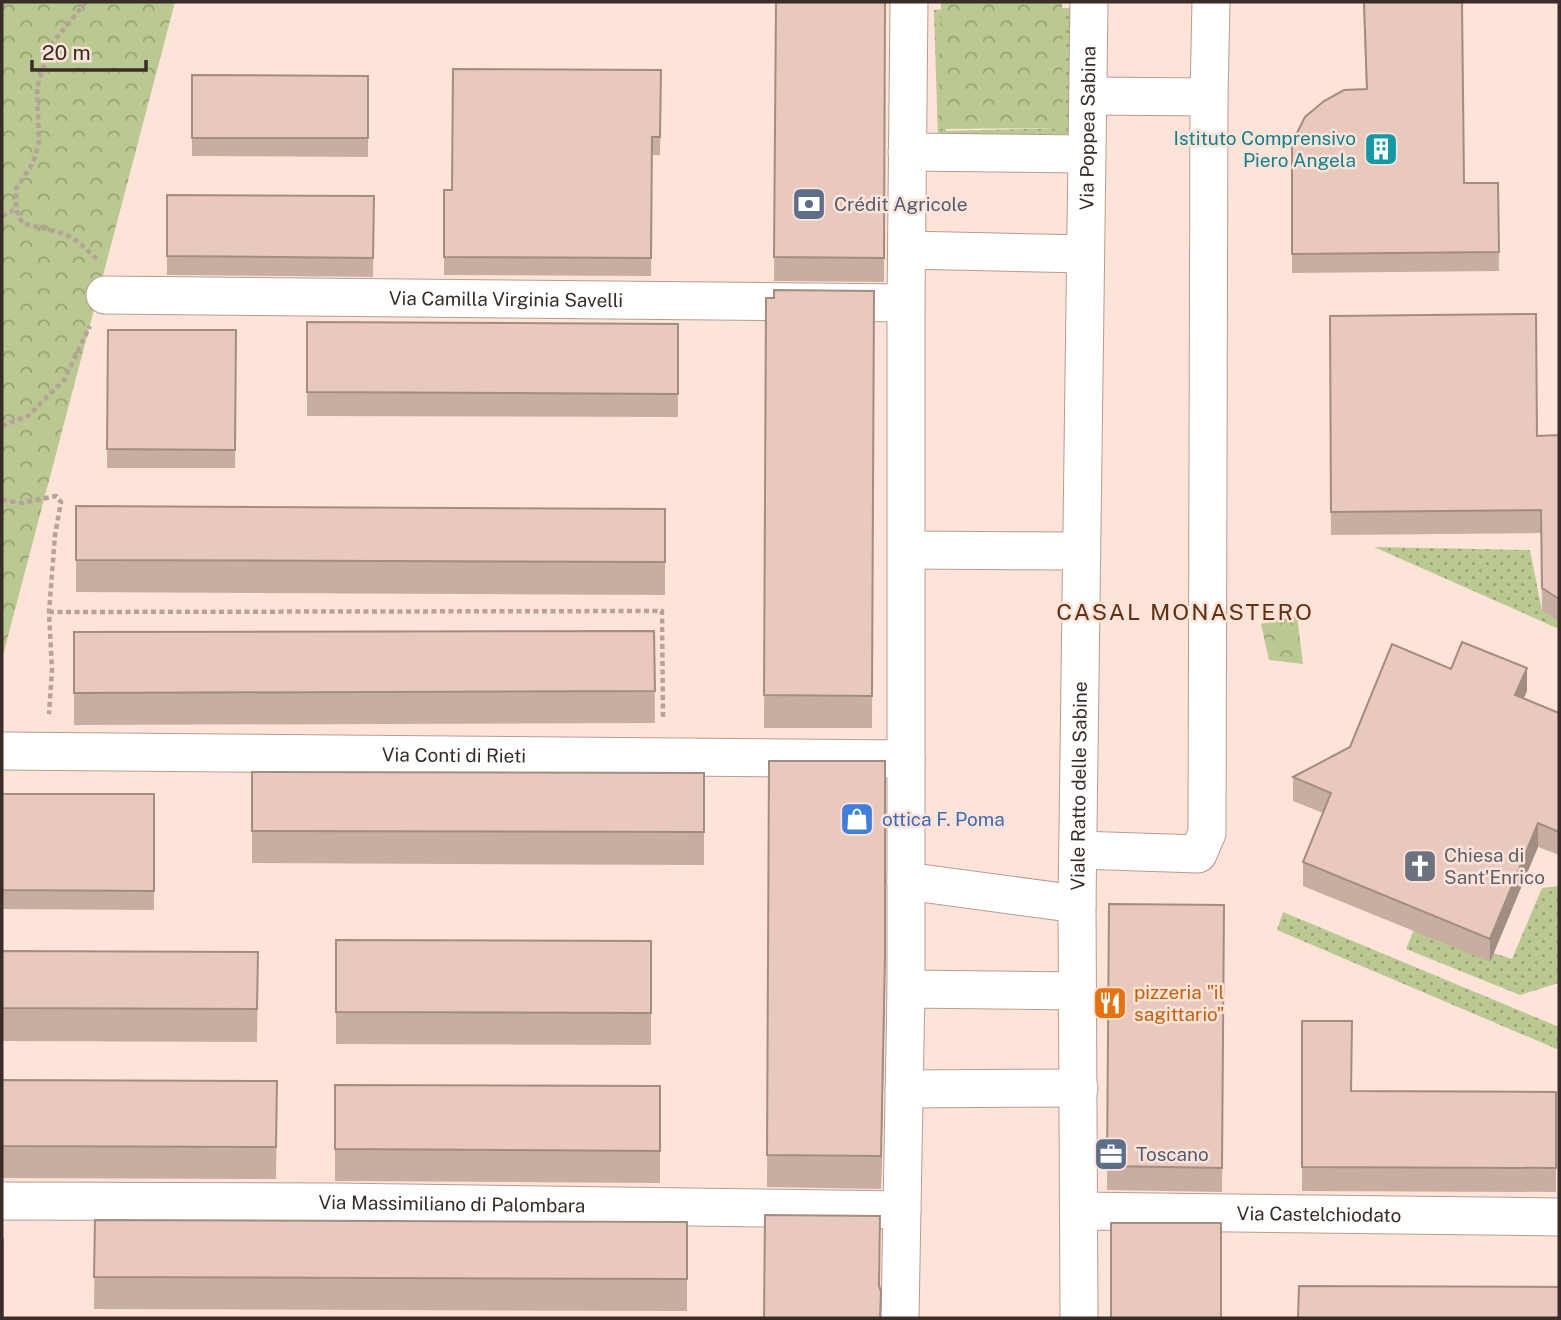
<svg xmlns="http://www.w3.org/2000/svg" width="1561" height="1320" viewBox="0 0 1561 1320" font-family="'Public Sans',sans-serif">
  <style>
    .grass { fill: url(#grass-dots) }
    .park { fill: url(#park-crowns) }
    .lines { fill: none; stroke-linecap: round; stroke-linejoin: round }
    .minor-casing { stroke: #ba9c8f; stroke-width: 39 }
    .path { stroke: #b7a299; stroke-width: 4.5; stroke-dasharray: 5 3.5; stroke-linecap: butt }
    .minor { stroke: #fff; stroke-width: 37 }
    .wall { fill: #c8ada1 }
    .shaded-wall { fill: #a28d83 }
    .building { fill: #e8c9bb; stroke: #a28d83; stroke-width: 2 }
    .labels { text-anchor: middle; stroke-width: 5; stroke-linejoin: round; paint-order: stroke }
    .street-label { font-size: 19px; fill: #392d27; stroke: #fde3d8 }
    .culture-label { font-size: 19px; fill: #0d838f; stroke: #fde3d8; text-anchor: end }
    .service-label { font-size: 19px; fill: #4e5e75; stroke: #fde3d8; text-anchor: start }
    .shop-label { font-size: 19px; fill: #366cbe; stroke: #fde3d8; text-anchor: start }
    .worship-label { font-size: 19px; fill: #5b616d; stroke: #fde3d8; text-anchor: start }
    .food-label { font-size: 19px; fill: #c56008; stroke: #fde3d8; text-anchor: start }
    .quarter-label { font-size: 23px; letter-spacing: 2px; fill: #603210; stroke: #fde3d8 }
  </style>
  <defs>
    <pattern id="grass-dots" width="8" height="8" patternUnits="userSpaceOnUse" patternTransform="scale(1.75)"><rect width="8" height="8" fill="#b9c991"/><path d="M2 2h.1M6 6h.1" fill="none" stroke="#97a476" stroke-width="1.8" stroke-linecap="round"/></pattern>
    <pattern id="park-crowns" width="20" height="18" patternUnits="userSpaceOnUse" patternTransform="scale(1.75)"><rect width="20" height="18" fill="#b9c991"/><path d="M2 6a3 3 0 1 1 6 0M12 15a3 3 0 1 1 6 0" fill="none" stroke="#97a476"/></pattern>
  </defs>
  <rect width="100%" height="100%" fill="#fde3d8"/>
  <!-- grass -->
  <path class="grass" d="M1059,8h16l-4,126 -133,5 -4,-129 10,-1 2,122 117,-3z
    M1374,547l156,3 12,61 17,11v7z
    M1559,886v97l-39,12 -114,-46 9,-22 97,32 30,-71z
    M1283,912l276,115v23l-282,-120z"/>
  <!-- park -->
  <path class="park" d="M2,2h173l-173,657z
    M941,2h121l1,126 -125,1z
    M1297,616l6,48 -34,-4 -8,-36z"/>
  <g class="lines">
    <!-- minor casing -->
    <g class="minor-casing">
      <g id="minor">
        <path d="M1088,96l121,1"/>
        <path d="M907,152l179,2"/>
        <path d="M907,250l177,4"/>
        <path id="s1" d="M105,295l801,8"/>
        <path d="M907,550l174,1"/>
        <path id="s2" d="M2,751l904,8"/>
        <path d="M1078,850l120,4 9,-21 2,-736 2,-95"/>
        <path d="M906,881l171,23"/>
        <path d="M906,989l172,2"/>
        <path d="M904,1089l175,-1"/>
        <path id="s3" d="M2,1201l334,1 566,8"/>
        <path id="s4" d="M1079,1211l480,6"/>
        <path d="M900,1318l6,-329v-686l3,-301"/>
        <path id="s5" d="M1079,1318l-2,-414 12,-902"/>
      </g>
    </g>
    <!-- path -->
    <path class="path" d="M86,2l-37,45 -12,41 2,55 -6,20 -17,26v20l6,14c16,5 40,7 53,17 8,5 15,13 22,19
      M2,7l1,-5
      M2,216l14,-7
      M2,426l26,-10 36,-36 26,-54
      M2,500l20,3 34,-7 5,6 -6,33 -6,77 3,58 -3,44
      M49,612l613,-1 1,108"/>
    <!-- minor -->
    <use href="#minor" class="minor"/>
  </g>
  <!-- wall -->
  <path class="wall" d="M776,2h109l-1,280 -110,-1z
    M1363,2h99l2,181h34l1,88 -207,2v-130l74,-54z
    M661,70l-1,85h-8l-1,121 -207,-1v-85h8z
    M192,75l176,1v81l-176,-1z
    M167,195l207,1 -1,81 -206,-2z
    M874,291l-2,437h-108l2,-430z
    M1330,316l207,120 22,-1v187l-17,-11 -1,-78 -210,2z
    M307,322l371,2v93l-371,-1z
    M108,330h128l-1,138h-128z
    M76,506l589,3v86l-589,-3z
    M654,631l1,92 -581,2v-93z
    M1451,669l76,22 -3,7 35,15v142l-21,-8 -48,115 -187,-76v-24l20,-49 -30,-12v-24l57,-30z
    M769,761l116,228 -4,200 -114,-2z
    M252,772l452,1v92l-452,-2z
    M2,794h152v116l-152,-1z
    M1109,904l115,1 -2,287 -115,-2z
    M336,940l315,1v104l-315,-1z
    M2,951l256,1 -1,90 -255,-1z
    M1302,1021l50,70 204,1v100l-254,-1z
    M2,1080l275,1 -1,98 -274,-1z
    M335,1085l325,1v97l-325,-2z
    M95,1220l592,2v89l-593,-2z"/>
  <!-- shaded-wall -->
  <path class="shaded-wall" d="M1527,668v23l-12,27v-23z
    M1538,823v24l-48,115v-23z
    M885,956v33l-4,200v-33z"/>
  <!-- building -->
  <path class="building" d="M776,2h109l-1,256 -110,-1z
    M1364,2h98l2,181h34l1,69 -207,2v-111l13,-26 19,-16 20,-11 23,-1z
    M453,69l208,1 -1,67h-8l-1,121 -207,-1v-67h8z
    M192,75l176,1v62h-176z
    M167,195l207,1 -1,62 -206,-2z
    M774,290l100,1 -2,405 -108,-1 2,-397h8z
    M1536,314l1,122 22,-1v164l-17,-11 -1,-78 -210,2 -1,-196z
    M307,322l371,2v70l-371,-2z
    M108,330h128l-1,120 -128,-1z
    M76,506l589,3v53l-589,-2z
    M654,631l1,60 -581,2v-61z
    M1462,642l65,26 -12,27 44,18v119l-21,-9 -48,116 -187,-77 28,-69 -38,-16 57,-30 42,-103 59,25z
    M769,761h116v195l-4,200 -114,-1z
    M252,772l452,1v59l-452,-1z
    M2,794h152v97l-152,-1z
    M1109,904l115,1 -2,263 -115,-2z
    M336,940l315,1v72l-315,-1z
    M2,951l256,1 -1,57 -255,-1z
    M1302,1021h50l-1,70 205,1v76l-254,-1z
    M2,1080l275,1 -1,66 -274,-1z
    M335,1085l325,1v65l-325,-2z
    M765,1215l115,1 -1,69 2,7 -1,26h-116z
    M95,1220l592,2v57l-593,-2z
    M1111,1223h110v95h-110z
    M2,1239h1v79h-1z
    M1299,1286l260,1v31h-261z"/>
  <!-- icons -->
  <defs>
    <g id="building-square" transform="scale(1.75)"><rect x="-9" y="-9" width="18" height="18" rx="4" fill="#0f9aa8" stroke="#fde3d8"/><path d="M-4-6H4V6H1V3H-1V6H-4ZM-2.5-4.3h1.7v1.8h-1.7ZM.8-4.3h1.7v1.8H.8ZM-2.5-1h1.7V.8h-1.7ZM.8-1h1.7V.8H.8Z" fill="#fff"/></g>
    <g id="bank-square" transform="scale(1.75)"><rect x="-9" y="-9" width="18" height="18" rx="4" fill="#5c6f8a" stroke="#fde3d8"/><path d="M-6-4H6V4H-6ZM0-2.3a2.3 2.3 0 1 0 0 4.6a2.3 2.3 0 1 0 0-4.6Z" fill="#fff"/></g>
    <g id="shop-square" transform="scale(1.75)"><rect x="-9" y="-9" width="18" height="18" rx="4" fill="#3f7fe0" stroke="#fde3d8"/><path d="M-5-2.5h2.3a2.7 3.5 0 0 1 5.4 0H5L5.5 6h-11ZM-1.5-2.5h3a1.5 2.3 0 0 0-3 0Z" fill="#fff"/></g>
    <g id="church-square" transform="scale(1.75)"><rect x="-9" y="-9" width="18" height="18" rx="4" fill="#6b7280" stroke="#fde3d8"/><path d="M-1.2-6h2.4v3.5h3.3v2.4h-3.3V6h-2.4V-.1h-3.3v-2.4h3.3Z" fill="#fff"/></g>
    <g id="restaurant-square" transform="scale(1.75)"><rect x="-9" y="-9" width="18" height="18" rx="4" fill="#e8710a" stroke="#fde3d8"/><path d="M-5-6h1v4h1v-4h1v4h1v-4h1v5L-1.5 .5V6h-2V.5L-5-1ZM5-6V6H3V1.5H1.5Q1.5-4 5-6Z" fill="#fff"/></g>
    <g id="office-square" transform="scale(1.75)"><rect x="-9" y="-9" width="18" height="18" rx="4" fill="#5c6f8a" stroke="#fde3d8"/><path d="M-6-3h4V-5.5h4V-3h4V5H-6ZM-1-4.5V-3h2v-1.5ZM-6 0V1H6V0Z" fill="#fff"/></g>
  </defs>
  <g fill-rule="evenodd">
    <use href="#building-square" x="1381" y="149"/>
    <use href="#bank-square" x="809" y="204"/>
    <use href="#shop-square" x="857" y="819"/>
    <use href="#church-square" x="1420" y="866"/>
    <use href="#restaurant-square" x="1110" y="1003"/>
    <use href="#office-square" x="1111" y="1154"/>
  </g>
  <g class="labels">
    <!-- street labels -->
    <g class="street-label">
      <text dy="7" stroke="none"><textPath href="#s5" startOffset="1190">Via Poppea Sabina</textPath></text>
      <text dy="7" stroke="none"><textPath href="#s1" startOffset="401">Via Camilla Virginia Savelli</textPath></text>
      <text dy="7" stroke="none"><textPath href="#s2" startOffset="452">Via Conti di Rieti</textPath></text>
      <text dy="7" stroke="none"><textPath href="#s5" startOffset="532">Viale Ratto delle Sabine</textPath></text>
      <text dy="7" stroke="none"><textPath href="#s3" startOffset="450">Via Massimiliano di Palombara</textPath></text>
      <text dy="7" stroke="none"><textPath href="#s4" startOffset="240">Via Castelchiodato</textPath></text>
    </g>
    <!-- culture labels -->
    <g class="culture-label">
      <text x="1356" y="145">Istituto Comprensivo<tspan x="1356" dy="22">Piero Angela</tspan></text>
    </g>
    <!-- service labels -->
    <g class="service-label">
      <text x="834" y="211">Crédit Agricole</text>
      <text x="1136" y="1161">Toscano</text>
    </g>
    <!-- shop labels -->
    <g class="shop-label">
      <text x="882" y="826">ottica F. Poma</text>
    </g>
    <!-- worship labels -->
    <g class="worship-label">
      <text x="1444" y="862">Chiesa di<tspan x="1444" dy="22">Sant'Enrico</tspan></text>
    </g>
    <!-- food labels -->
    <g class="food-label">
      <text x="1134" y="999">pizzeria "il<tspan x="1134" dy="22">sagittario"</tspan></text>
    </g>
    <!-- quarter labels -->
    <g class="quarter-label">
      <text x="1185" y="620">CASAL MONASTERO</text>
    </g>
  </g>
  <!-- border -->
  <rect width="1561" height="1320" fill="none" stroke="#392d27" stroke-width="7"/>
  <!-- scale -->
  <path d="M32 60v10h114v-10" fill="none" stroke="#392d27" stroke-width="3.5"/>
  <text x="42" y="60" font-size="21" fill="#392d27" stroke="#fde3d8" stroke-width="5" paint-order="stroke">20 m</text>
</svg>
